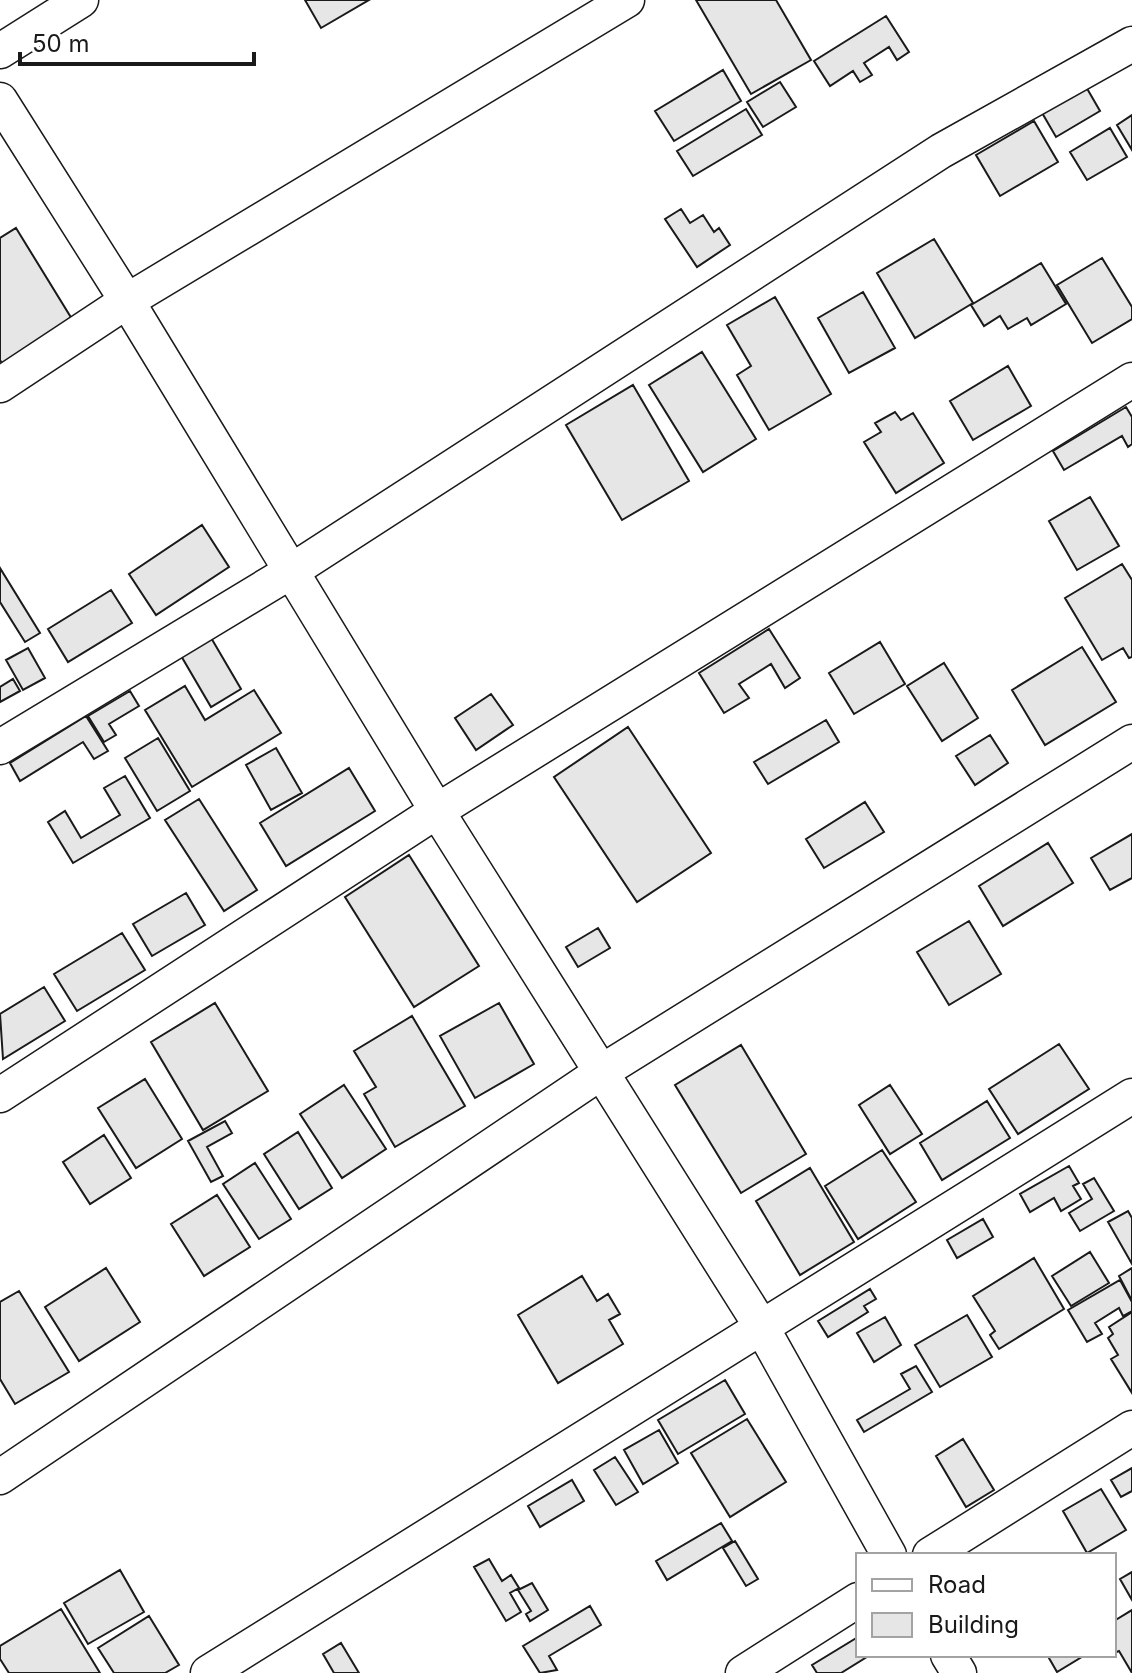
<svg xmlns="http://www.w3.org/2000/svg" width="1132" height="1673" viewBox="0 0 1132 1673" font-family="Inter,sans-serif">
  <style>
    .building { fill: #e6e6e6; stroke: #1a1a1a; stroke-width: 2 }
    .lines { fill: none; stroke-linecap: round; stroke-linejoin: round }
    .minor-casing { stroke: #1a1a1a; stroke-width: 37 }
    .minor { stroke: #fff; stroke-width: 34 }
  </style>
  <rect width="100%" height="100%" fill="#fff"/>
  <!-- building -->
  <path class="building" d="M305,0h64l-48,28z
    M696,0h80l35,60 -60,34z
    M886,16l23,36 -12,8 -8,-13 -25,16 8,12 -12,7 -7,-11 -23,15 -16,-25z
    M723,70l18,31 -67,40 -19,-30z
    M780,82l16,25 -33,20 -16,-25z
    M1085,85l15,26 -44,26 -15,-26z
    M746,109l16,26 -69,41 -16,-25z
    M1132,115v35l-15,-25z
    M1034,121l24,41 -58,34 -24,-41z
    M1110,128l17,29 -40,23 -17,-28z
    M681,209l9,14 13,-8 11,17 5,-4 11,17 -33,22 -32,-48z
    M16,228l59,96 -71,43 -4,-7v-122z
    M934,239l39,64 -58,35 -38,-65z
    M1102,258l30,49v12l-40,24 -35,-58z
    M1041,263l25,41 -35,21 -4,-7 -19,11 -8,-13 -16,10 -13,-21z
    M863,292l32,56 -46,25 -31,-55z
    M775,297l56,97 -62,36 -32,-55 14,-9 -24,-41z
    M702,352l54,87 -53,33 -54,-87z
    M1008,366l23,40 -58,34 -23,-39z
    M633,385l56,96 -67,39 -56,-95z
    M1126,407l6,10v27l-4,3 -6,-11 -58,34 -11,-19z
    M895,412l6,8 12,-7 31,50 -48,30 -32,-51 17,-10 -6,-9z
    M1090,497l29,49 -42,24 -28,-49z
    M202,525l27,42 -73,48 -27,-41z
    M1122,564l10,16v77l-3,1 -6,-10 -21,12 -37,-62z
    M0,568l40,65 -15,9 -25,-40z
    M111,590l21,33 -64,39 -20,-33z
    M769,629l31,49 -15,10 -14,-24 -32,20 10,14 -25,15 -25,-40z
    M210,636l31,53 -30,18 -31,-53z
    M880,642l25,42 -51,30 -25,-41z
    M1082,647l34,55 -71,43 -33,-55z
    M28,648l17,30 -22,12 -17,-30z
    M944,663l34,55 -36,23 -35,-55z
    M13,679l7,12 -20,11v-15z
    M185,686l20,34 49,-30 27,43 -89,54 -47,-77z
    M130,691l9,15 -30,18 7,11 -12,7 -16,-26z
    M491,694l22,31 -37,25 -21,-32z
    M86,716l22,35 -14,8 -11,-17 -63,39 -10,-18z
    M826,720l13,22 -71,42 -14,-22z
    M628,727l83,126 -74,49 -83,-125z
    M990,735l18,28 -33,22 -19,-29z
    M158,738l32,53 -33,20 -32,-53z
    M276,748l26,45 -31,17 -25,-45z
    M349,768l26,43 -89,55 -26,-43z
    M125,776l25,42 -77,45 -25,-41 17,-11 16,27 39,-23 -16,-27z
    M199,799l58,91 -33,21 -59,-91z
    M865,802l19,30 -60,36 -18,-29z
    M1132,834v44l-22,12 -19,-32z
    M1048,843l25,40 -70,43 -24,-40z
    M409,855l70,111 -65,41 -69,-110z
    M186,893l19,32 -53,31 -19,-32z
    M969,921l32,53 -52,31 -32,-53z
    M598,928l12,20 -32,19 -12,-20z
    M122,933l23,37 -68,41 -23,-37z
    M44,987l21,34 -62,38 -3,-45z
    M215,1003l53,88 -65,39 -52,-88z
    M499,1003l35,61 -59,34 -35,-62z
    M412,1016l53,90 -70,41 -31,-53 12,-7 -22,-36z
    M1059,1044l30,45 -71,45 -29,-45z
    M741,1045l65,109 -65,39 -66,-108z
    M145,1079l37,60 -46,29 -38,-60z
    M344,1085l42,64 -44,29 -42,-64z
    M890,1085l32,49 -32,20 -31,-49z
    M987,1101l23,37 -68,42 -22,-37z
    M225,1121l7,12 -25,14 16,29 -12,6 -23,-41z
    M298,1132l34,56 -33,21 -35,-55z
    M104,1135l27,43 -41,26 -27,-42z
    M882,1150l34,52 -58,37 -33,-53z
    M255,1163l36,56 -32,20 -36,-55z
    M1069,1166l10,17 -6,3 8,13 -20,12 -7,-13 -24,14 -10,-18z
    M810,1168l44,74 -54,33 -44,-74z
    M1094,1178l20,33 -34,20 -11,-18 23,-14 -9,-15z
    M217,1195l33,52 -46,29 -33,-52z
    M1128,1211l4,7v46l-24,-42z
    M983,1219l10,18 -36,21 -10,-18z
    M1090,1252l19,31 -38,23 -19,-30z
    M1034,1258l30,51 -65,40 -9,-14 5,-4 -22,-35z
    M106,1268l34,54 -61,39 -34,-54z
    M1132,1268v30l-1,1 -12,-23z
    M582,1276l15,25 11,-7 12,20 -11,6 14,24 -65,39 -40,-68z
    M1120,1280l12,22v9l-9,5 -4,-8 -24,15 7,11 -15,8 -19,-32z
    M870,1289l6,10 -12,7 4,6 -40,25 -10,-16z
    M19,1291l50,81 -54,32 -15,-25v-77z
    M1132,1312v81l-21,-34 7,-4 -10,-17 5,-4 -4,-7z
    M967,1315l25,42 -52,30 -25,-42z
    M885,1317l16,28 -27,17 -17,-29z
    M916,1366l16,26 -68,40 -7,-12 53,-31 -9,-15z
    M725,1380l20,34 -67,40 -20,-34z
    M747,1419l39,63 -56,35 -39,-64z
    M659,1430l19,33 -35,21 -19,-34z
    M963,1439l31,51 -28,17 -30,-51z
    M615,1457l23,35 -22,13 -22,-35z
    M1132,1468v23l-11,6 -10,-17z
    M572,1480l12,21 -44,26 -12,-21z
    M1101,1489l25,41 -39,23 -24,-42z
    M721,1523l11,18 -65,39 -11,-19z
    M735,1541l23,38 -12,7 -23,-38z
    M489,1559l13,22 9,-6 8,13 -9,5 11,19 -15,9 -32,-54z
    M120,1570l24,42 -56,32 -24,-41z
    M1132,1572v28l-12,-21z
    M532,1583l16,27 -18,11 -4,-7 5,-3 -13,-21z
    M590,1606l11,19 -52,31 8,14 -17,3 -17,-27z
    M61,1609l39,64h-91l-9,-14v-13z
    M1132,1610v63l-13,-22 -5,2v-32z
    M149,1616l30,49 -14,8h-51l-16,-25z
    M858,1637v18h12l-29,18h-24l-5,-8z
    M341,1643l18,30h-25l-11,-19z
    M1054,1655h31l-28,17 -8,-14z"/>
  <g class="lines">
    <!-- minor casing -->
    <g class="minor-casing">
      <path id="minor" d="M0,51l81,-51
        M0,100l127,201 310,510 324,515 128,229
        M0,385l127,-84 500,-301
        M0,747l290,-175 651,-421 191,-107
        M0,1095l437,-284 695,-431
        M0,1477l603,-406 529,-329
        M930,1555l202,-127
        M948,1655l11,18
        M208,1673l924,-577
        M743,1673l115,-73"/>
    </g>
    <!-- minor -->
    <use href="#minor" class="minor"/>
  </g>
  <!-- legend -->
  <rect x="856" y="1553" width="260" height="104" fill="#ffffff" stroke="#a3a3a3" stroke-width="2"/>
  <rect x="872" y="1579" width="40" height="12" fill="#ffffff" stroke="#a3a3a3" stroke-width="2"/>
  <text x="928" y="1593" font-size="24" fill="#1a1a1a">Road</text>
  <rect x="872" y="1613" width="40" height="24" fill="#e6e6e6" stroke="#a3a3a3" stroke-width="2"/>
  <text x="928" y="1633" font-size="24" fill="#1a1a1a">Building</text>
  <!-- scale -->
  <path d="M20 52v12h234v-12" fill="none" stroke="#1a1a1a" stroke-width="4"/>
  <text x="32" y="52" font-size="24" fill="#1a1a1a" stroke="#ffffff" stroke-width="6" paint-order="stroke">50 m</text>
</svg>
